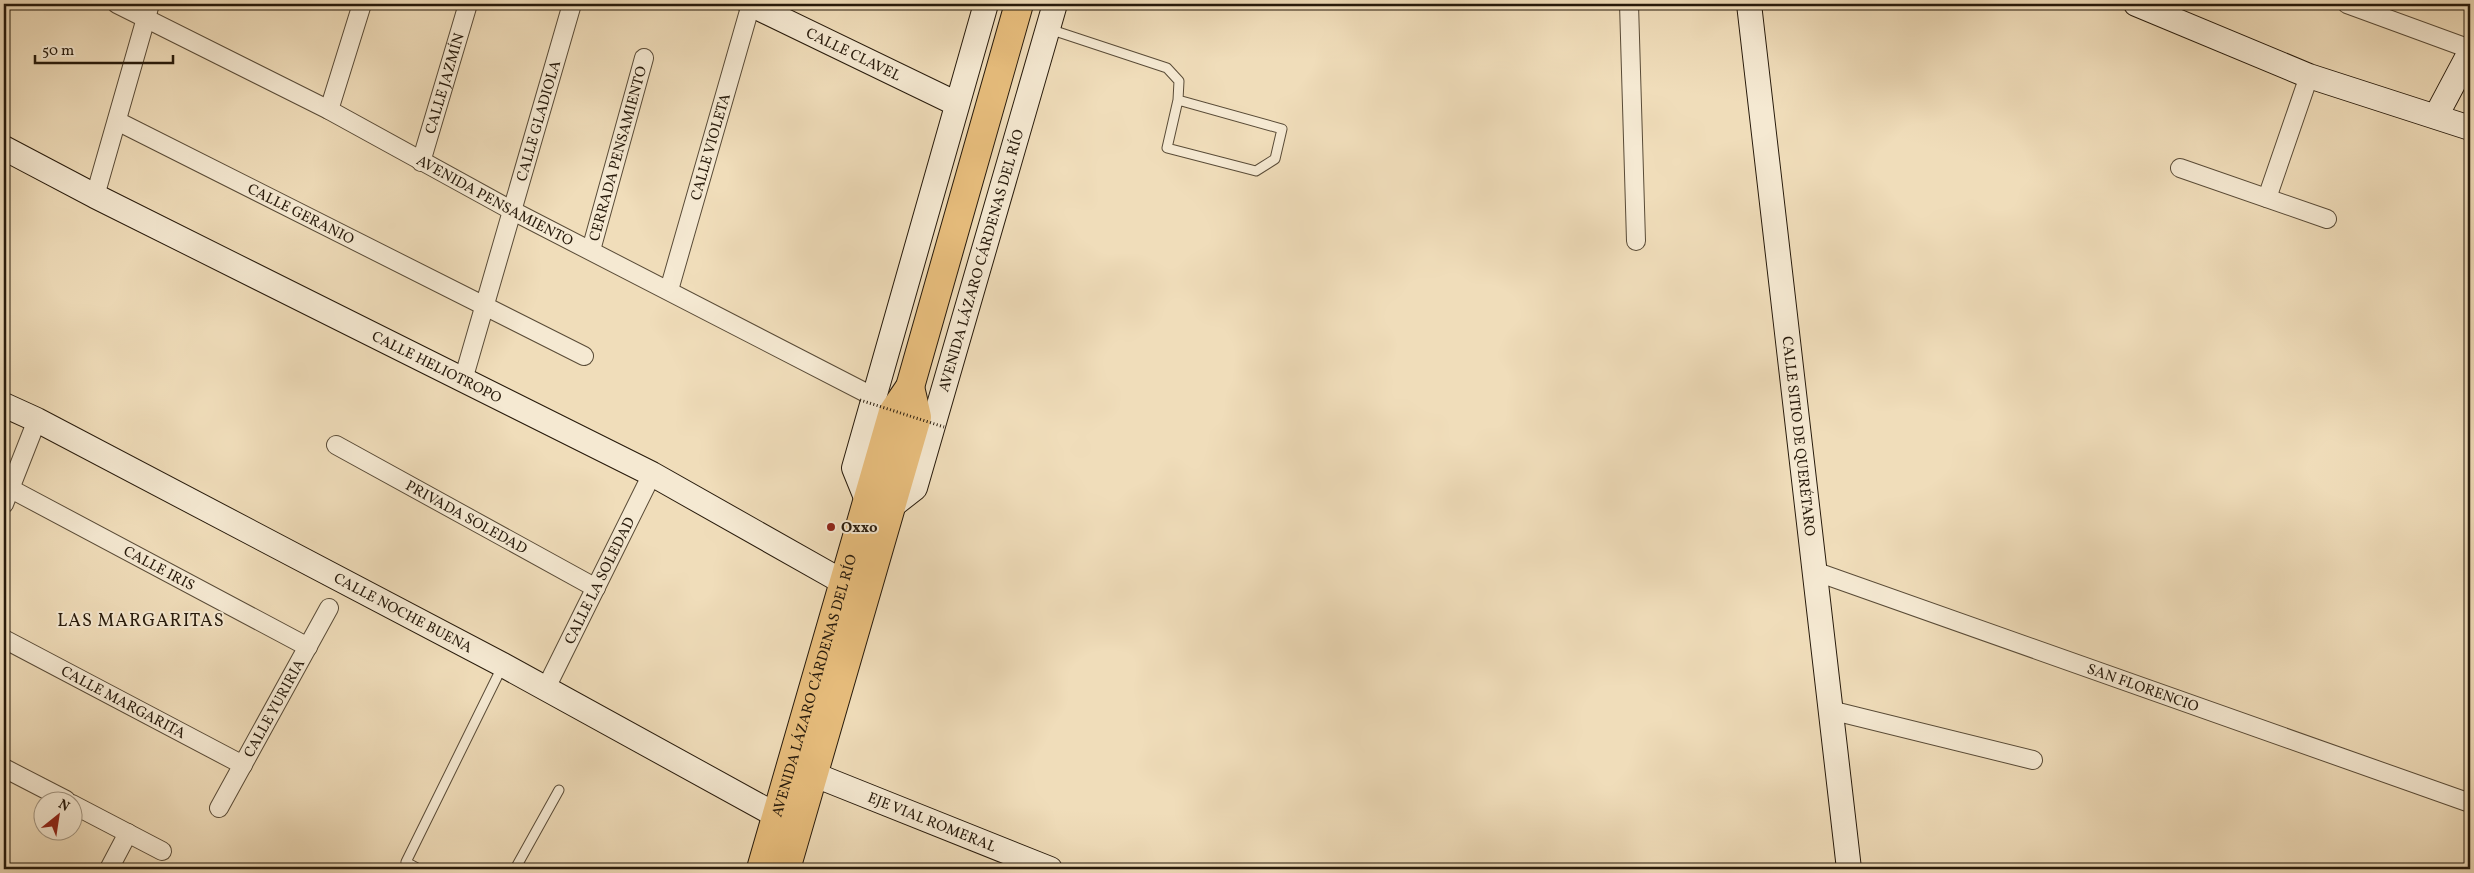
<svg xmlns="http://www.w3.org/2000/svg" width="2474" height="873" viewBox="0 0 2474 873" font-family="Vollkorn,serif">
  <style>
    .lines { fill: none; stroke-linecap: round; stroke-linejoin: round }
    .lane-casing { stroke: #594b37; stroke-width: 11 }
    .street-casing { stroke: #594b37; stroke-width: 20 }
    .secondary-casing { stroke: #271a0b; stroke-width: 26 }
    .primary-casing { stroke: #271a0b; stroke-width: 30 }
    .lane { stroke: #f5e9d2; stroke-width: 9 }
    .street { stroke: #f5e9d2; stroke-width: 18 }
    .secondary { stroke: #f5e9d2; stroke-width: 24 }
    .primary { stroke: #e8be7d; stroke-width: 28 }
    .path-bridge { stroke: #271a0b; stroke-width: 3; stroke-dasharray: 1 2.5; stroke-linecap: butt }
    .poi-dot { fill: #8f2418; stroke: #f5e9d2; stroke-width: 2 }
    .labels { text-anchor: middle; stroke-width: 4; stroke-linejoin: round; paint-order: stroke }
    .street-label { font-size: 15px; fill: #271a0b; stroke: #f5e9d2 }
    .poi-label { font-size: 15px; font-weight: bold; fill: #271a0b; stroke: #f5e9d2; text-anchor: start }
    .quarter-label { font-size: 18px; letter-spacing: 1px; fill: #271a0b; stroke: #f5e9d2 }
  </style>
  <rect width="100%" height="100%" fill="#f0ddba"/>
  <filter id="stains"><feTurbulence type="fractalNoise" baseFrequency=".004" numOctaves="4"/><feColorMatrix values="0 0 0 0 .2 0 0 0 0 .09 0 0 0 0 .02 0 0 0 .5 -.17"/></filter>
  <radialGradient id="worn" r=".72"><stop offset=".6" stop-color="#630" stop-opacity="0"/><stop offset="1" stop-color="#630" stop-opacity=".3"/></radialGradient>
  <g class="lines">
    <!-- lane casing -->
    <g class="lane-casing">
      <path id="lane" d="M1049,29l118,39 12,13 -1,19 -11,48 89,23 19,-12 7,-30 -104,-29
        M419,869l-13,-7 96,-195
        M515,869l44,-79"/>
    </g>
    <!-- street casing -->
    <g class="street-casing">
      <g id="street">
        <path id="s1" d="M117,4l212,106 182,100 363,187"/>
        <path d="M1629,4l7,237"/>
        <path d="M2347,4l123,45"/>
        <path d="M329,110l33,-106"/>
        <path id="s2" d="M117,121l467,235"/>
        <path id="s3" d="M421,162l47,-158"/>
        <path d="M2180,168l147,51"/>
        <path d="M95,196l55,-192"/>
        <path d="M2267,198l42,-122"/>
        <path id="s4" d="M591,250l53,-192"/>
        <path id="s5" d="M669,290l82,-286"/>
        <path id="s6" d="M463,380l109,-376"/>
        <path id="s7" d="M336,445l260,143"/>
        <path id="s8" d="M11,489l297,158"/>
        <path d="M4,504l33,-84"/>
        <path id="s9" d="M1814,571l656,232"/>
        <path id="s10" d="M4,639l239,126"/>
        <path id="s11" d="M546,688l106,-214"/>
        <path d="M1830,710l203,50"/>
        <path d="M4,768l62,32"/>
        <path d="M72,804l90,47"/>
        <path id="s12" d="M219,808l110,-200"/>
        <path d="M109,869l19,-36"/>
      </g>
    </g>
    <!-- secondary casing -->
    <g class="secondary-casing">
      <g id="secondary">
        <path id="s13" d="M750,4l207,100"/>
        <path id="s14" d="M1749,4l100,865"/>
        <path d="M2136,4l173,72 161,52"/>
        <path d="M2436,116l34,-64"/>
        <path id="s15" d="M4,148l91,48 557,278 191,108 17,7"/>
        <path id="s16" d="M4,405l33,15 466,245 289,159"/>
        <path d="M867,500l-13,-32 132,-464"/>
        <path id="s17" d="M892,506l23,-18 140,-484"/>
        <path id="s18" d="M815,775l235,94"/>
      </g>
    </g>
    <!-- primary casing -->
    <g class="primary-casing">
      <g id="primary">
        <path id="s19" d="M761,869l132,-457 17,-25 109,-383"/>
        <path d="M786,869l131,-452 -7,-30"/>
      </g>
    </g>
    <!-- lane -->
    <use href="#lane" class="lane"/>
    <!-- street -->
    <use href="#street" class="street"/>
    <!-- secondary -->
    <use href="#secondary" class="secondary"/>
    <!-- primary -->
    <use href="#primary" class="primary"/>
    <!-- path-bridge -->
    <path class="path-bridge" d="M860,400l84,27"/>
  </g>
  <!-- markers -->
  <circle class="poi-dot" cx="831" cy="527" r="5"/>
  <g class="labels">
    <!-- street labels -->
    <g class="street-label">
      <text dy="5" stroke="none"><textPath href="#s13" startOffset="115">CALLE CLAVEL</textPath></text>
      <text dy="5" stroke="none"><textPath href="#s3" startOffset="82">CALLE JAZMÍN</textPath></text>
      <text dy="5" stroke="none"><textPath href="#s6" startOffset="270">CALLE GLADIOLA</textPath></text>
      <text dy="5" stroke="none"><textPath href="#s5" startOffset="149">CALLE VIOLETA</textPath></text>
      <text dy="5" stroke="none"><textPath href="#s4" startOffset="100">CERRADA PENSAMIENTO</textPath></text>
      <text dy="5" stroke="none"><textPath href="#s1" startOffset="426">AVENIDA PENSAMIENTO</textPath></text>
      <text dy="5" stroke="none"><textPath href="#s2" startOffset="206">CALLE GERANIO</textPath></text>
      <text dy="5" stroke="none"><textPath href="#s17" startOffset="266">AVENIDA LÁZARO CÁRDENAS DEL RÍO</textPath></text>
      <text dy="5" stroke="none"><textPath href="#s15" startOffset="485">CALLE HELIOTROPO</textPath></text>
      <text dy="5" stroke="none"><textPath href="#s14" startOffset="435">CALLE SITIO DE QUERÉTARO</textPath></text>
      <text dy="5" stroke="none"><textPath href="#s7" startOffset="149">PRIVADA SOLEDAD</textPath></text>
      <text dy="5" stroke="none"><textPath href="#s8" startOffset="168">CALLE IRIS</textPath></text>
      <text dy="5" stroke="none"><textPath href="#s11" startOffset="120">CALLE LA SOLEDAD</textPath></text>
      <text dy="5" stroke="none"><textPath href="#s16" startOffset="450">CALLE NOCHE BUENA</textPath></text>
      <text dy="5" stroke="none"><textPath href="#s19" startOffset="191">AVENIDA LÁZARO CÁRDENAS DEL RÍO</textPath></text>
      <text dy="5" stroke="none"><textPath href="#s9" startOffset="349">SAN FLORENCIO</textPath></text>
      <text dy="5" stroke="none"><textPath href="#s10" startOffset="135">CALLE MARGARITA</textPath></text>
      <text dy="5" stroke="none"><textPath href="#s12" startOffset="114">CALLE YURIRIA</textPath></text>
      <text dy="5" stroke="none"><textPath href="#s18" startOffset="126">EJE VIAL ROMERAL</textPath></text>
    </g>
    <!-- poi labels -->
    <g class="poi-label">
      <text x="841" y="532">Oxxo</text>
    </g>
    <!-- quarter labels -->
    <g class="quarter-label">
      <text x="141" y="626">LAS MARGARITAS</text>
    </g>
  </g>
  <!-- margin -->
  <rect width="2474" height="873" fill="none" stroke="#f0ddba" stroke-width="20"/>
  <rect x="5" y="5" width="2464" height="863" fill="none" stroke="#271a0b" stroke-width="2.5"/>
  <rect x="10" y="10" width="2454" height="853" fill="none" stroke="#271a0b"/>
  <!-- north arrow -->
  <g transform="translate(58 816) rotate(30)"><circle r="24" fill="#f5e9d2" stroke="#a39682"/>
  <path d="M0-4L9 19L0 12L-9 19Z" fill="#8f2418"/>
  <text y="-8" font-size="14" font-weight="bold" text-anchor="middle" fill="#271a0b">N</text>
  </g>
  <!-- scale -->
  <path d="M35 55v8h138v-8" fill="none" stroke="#271a0b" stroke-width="2.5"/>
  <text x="42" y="55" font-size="15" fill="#271a0b" stroke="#f5e9d2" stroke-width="4" paint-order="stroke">50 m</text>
  <rect width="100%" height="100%" filter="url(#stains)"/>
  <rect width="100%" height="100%" fill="url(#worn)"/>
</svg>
